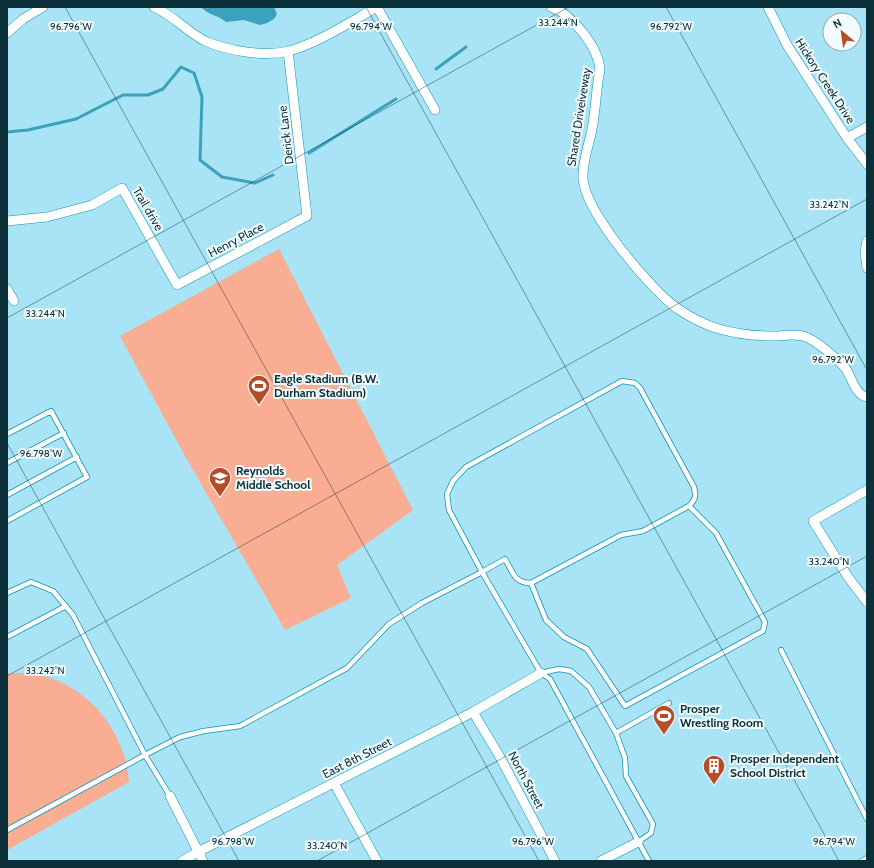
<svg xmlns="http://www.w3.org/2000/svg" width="874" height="868" viewBox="0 0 874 868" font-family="Cabin,sans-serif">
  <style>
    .green { fill: #f9ad93 }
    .water { fill: #3ba1bd }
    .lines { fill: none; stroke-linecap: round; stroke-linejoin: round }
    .stream { stroke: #3ba1bd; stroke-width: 3 }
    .lane-casing { stroke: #0d94b2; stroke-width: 6 }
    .street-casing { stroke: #0d94b2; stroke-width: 10 }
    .lane { stroke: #fff; stroke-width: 4.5 }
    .street { stroke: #fff; stroke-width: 9 }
    .ticks { fill: none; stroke: #0c303a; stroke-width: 1; stroke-opacity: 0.45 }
    .labels { text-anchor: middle; stroke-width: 4; stroke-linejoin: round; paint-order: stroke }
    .street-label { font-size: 12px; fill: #0c303a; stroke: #f2fcff }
    .poi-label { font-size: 12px; font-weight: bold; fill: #0c303a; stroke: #f2fcff; text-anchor: start }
    .ticks-label { font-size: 10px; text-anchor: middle; fill: #0c303a; stroke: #f2fcff; stroke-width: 4; stroke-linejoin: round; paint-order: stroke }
  </style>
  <rect width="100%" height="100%" fill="#a8e4f6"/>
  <!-- green -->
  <path class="green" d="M279,249l134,261 -76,55 14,33 -66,32 -100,-174 -65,-120z
    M7,673c9,1 19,-1 28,1 46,9 78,43 91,87 2,7 2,14 3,21l-122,68z"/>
  <!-- water -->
  <path class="water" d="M201,7h73l3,7 -3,5 -7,4 -7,2 -16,-5 -18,2c-8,-7 -18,-7 -25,-15z"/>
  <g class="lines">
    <!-- stream -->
    <path class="stream" d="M436,69l30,-22
      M7,132l21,-2 48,-11 47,-24h25l15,-6 18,-22 13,6 8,24 -2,63 22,17 33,6 18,-8
      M309,153l87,-54"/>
    <!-- lane casing -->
    <g class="lane-casing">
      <path id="lane" d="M622,381l13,2 5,5 54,99c2,9 2,12 -5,19l-46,25 -22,4 -90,48c-17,0 -18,-11 -26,-24l-23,13 -33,-62 -2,-16 6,-13 13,-14z
        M7,434l44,-23 36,66 -80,44
        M7,463l57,-30
        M7,495l70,-38
        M531,583l15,37 18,17 23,12 38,57 138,-75 2,-9 -49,-89 -27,-27
        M7,593l24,-11 22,9 20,24 72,140 -138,75
        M7,637l59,-31
        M781,650l86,169
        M541,673l18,-4 12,2 18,16 27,46 9,25 1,18 27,48 -2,9 -13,9
        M616,733l53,-30
        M170,796l-25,-41 35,-18 24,-6 36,-5 107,-58 42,-44 33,-21 60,-31 59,101 9,6 99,182
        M862,861l5,-3"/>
    </g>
    <!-- street casing -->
    <g class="street-casing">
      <path id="street" d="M154,7c19,8 33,25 51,34 23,10 59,16 84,10 29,-8 61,-29 88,-44
        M377,7l58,103
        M551,7c21,7 47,40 49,62 -4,20 -4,40 -8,60 -3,16 -10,33 -9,50 3,34 67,110 95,130 12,8 27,16 41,20 18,5 36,7 54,7 12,0 22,-3 33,1 15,7 29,20 40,32 6,9 9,26 21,28
        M768,7l19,38 60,93 20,26
        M7,33l16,-14 20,-12
        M847,138l20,-11
        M7,221l40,-4 45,-12 30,-17 55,97 130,-69 -19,-165
        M867,241l-2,11 2,16
        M7,289l7,12
        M867,490l-54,31 35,56 19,25
        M473,712l27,45 55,104
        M334,783l43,78
        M170,796l33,65
        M182,861l16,-9 275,-140 68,-39
        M601,861l37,-19"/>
    </g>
    <!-- lane -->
    <use href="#lane" class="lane"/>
    <!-- street -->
    <use href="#street" class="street"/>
  </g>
  <!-- ticks -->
  <path class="ticks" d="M65,7l474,854M366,7l473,854M666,7l201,363M7,318l562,-311M7,443l232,418M7,676l860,-477M317,861l550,-305"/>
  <!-- icons -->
  <defs>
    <g id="stadium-pin" transform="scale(1.15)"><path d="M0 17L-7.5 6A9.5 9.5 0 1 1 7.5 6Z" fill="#b44d28" stroke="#f2fcff"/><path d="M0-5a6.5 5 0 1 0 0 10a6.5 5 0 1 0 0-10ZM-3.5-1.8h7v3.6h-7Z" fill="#fff"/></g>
    <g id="school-pin" transform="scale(1.15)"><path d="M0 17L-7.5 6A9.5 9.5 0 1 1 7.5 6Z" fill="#b44d28" stroke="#f2fcff"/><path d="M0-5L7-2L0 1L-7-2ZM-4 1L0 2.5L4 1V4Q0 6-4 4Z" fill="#fff"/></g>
    <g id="building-pin" transform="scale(1.15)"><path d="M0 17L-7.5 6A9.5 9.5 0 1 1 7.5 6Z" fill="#b44d28" stroke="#f2fcff"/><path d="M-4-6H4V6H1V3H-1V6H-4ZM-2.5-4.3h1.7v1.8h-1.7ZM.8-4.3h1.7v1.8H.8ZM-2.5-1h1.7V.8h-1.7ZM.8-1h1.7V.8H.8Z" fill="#fff"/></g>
  </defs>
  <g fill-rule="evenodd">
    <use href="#stadium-pin" x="259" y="386"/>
    <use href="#school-pin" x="220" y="478"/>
    <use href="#stadium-pin" x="664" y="716"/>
    <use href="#building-pin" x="714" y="766"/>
  </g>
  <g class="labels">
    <!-- street labels -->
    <g class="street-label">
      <text transform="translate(825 81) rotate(57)" y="4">Hickory Creek Drive</text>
      <text transform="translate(579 117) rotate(-81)" y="4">Shared Driveiveway</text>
      <text transform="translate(286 135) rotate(-97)" y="4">Derick Lane</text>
      <text transform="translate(148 209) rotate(60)" y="4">Trail drive</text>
      <text transform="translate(236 240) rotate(-28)" y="4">Henry Place</text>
      <text transform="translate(357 758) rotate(-27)" y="4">East 8th Street</text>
      <text transform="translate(526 780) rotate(62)" y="4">North Street</text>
    </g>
    <!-- poi labels -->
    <g class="poi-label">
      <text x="274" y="383">Eagle Stadium (B.W.<tspan x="274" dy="14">Durham Stadium)</tspan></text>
      <text x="236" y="475">Reynolds<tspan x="236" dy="14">Middle School</tspan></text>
      <text x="680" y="713">Prosper<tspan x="680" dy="14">Wrestling Room</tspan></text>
      <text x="730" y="763">Prosper Independent<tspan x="730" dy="14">School District</tspan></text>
    </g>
  </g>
  <g class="ticks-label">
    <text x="558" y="26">33.244°N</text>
    <text x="71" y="30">96.796°W</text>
    <text x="371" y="30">96.794°W</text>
    <text x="671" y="30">96.792°W</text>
    <text x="829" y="208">33.242°N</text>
    <text x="45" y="317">33.244°N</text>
    <text x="833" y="363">96.792°W</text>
    <text x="41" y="457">96.798°W</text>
    <text x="829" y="565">33.240°N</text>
    <text x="45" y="674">33.242°N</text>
    <text x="233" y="845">96.798°W</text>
    <text x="533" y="845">96.796°W</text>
    <text x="834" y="845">96.794°W</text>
    <text x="327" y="849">33.240°N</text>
  </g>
  <!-- border -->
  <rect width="874" height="868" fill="none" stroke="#0c303a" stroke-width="16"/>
  <!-- north arrow -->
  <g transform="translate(842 32) rotate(331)"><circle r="19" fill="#f2fcff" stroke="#96aab0"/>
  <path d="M0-3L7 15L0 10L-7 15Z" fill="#b44d28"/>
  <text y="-6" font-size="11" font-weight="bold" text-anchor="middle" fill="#0c303a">N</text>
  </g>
</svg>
